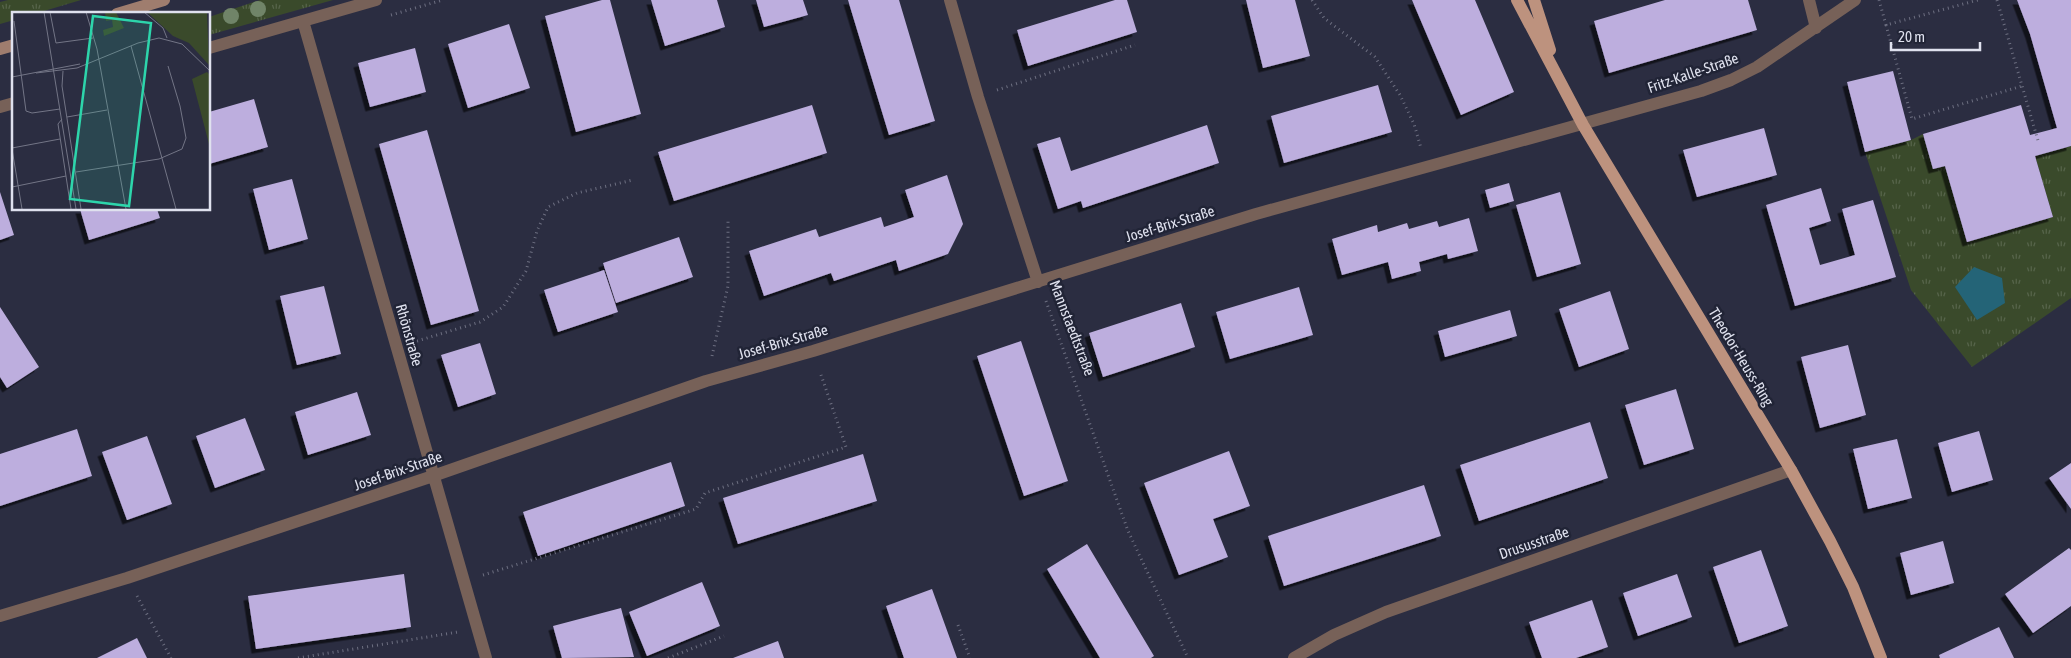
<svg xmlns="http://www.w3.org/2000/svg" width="2071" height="658" viewBox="0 0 2071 658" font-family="'Asap Condensed',sans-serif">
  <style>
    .grass { fill: url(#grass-tufts) }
    .water { fill: #246477 }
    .building { fill: #bdaede; filter: url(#shadow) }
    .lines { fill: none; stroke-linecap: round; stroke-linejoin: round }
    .path { stroke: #6d6f81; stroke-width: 3; stroke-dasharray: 1 4; stroke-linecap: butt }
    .street { stroke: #776158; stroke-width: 12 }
    .secondary { stroke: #9f7d6e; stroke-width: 12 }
    .primary { stroke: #bd927e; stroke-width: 12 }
    .tree { fill: #708468 }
    .labels { text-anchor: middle; stroke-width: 5; stroke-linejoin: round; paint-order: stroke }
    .street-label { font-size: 15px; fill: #dfe1ee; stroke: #212436 }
    .inset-road { fill: none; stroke: #737586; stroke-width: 1 }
    .view { fill: #2dd5ab; fill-opacity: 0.15; stroke: #2dd5ab; stroke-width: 2.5 }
    .inset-edge { fill: none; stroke: #dfe1ee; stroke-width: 2.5 }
  </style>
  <defs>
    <pattern id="grass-tufts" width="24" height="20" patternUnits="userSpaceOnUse" patternTransform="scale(1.25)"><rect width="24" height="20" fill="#3a4a2b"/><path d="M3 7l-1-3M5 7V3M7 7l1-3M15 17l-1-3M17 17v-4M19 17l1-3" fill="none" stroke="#56644a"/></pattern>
    <filter id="shadow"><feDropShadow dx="-4.5" dy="4.5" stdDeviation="0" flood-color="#0009"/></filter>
  </defs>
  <rect width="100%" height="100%" fill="#2b2d41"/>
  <!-- grass -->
  <path class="grass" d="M8,0h73l-47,14h-20v6l-14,4v-22z
    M260,0h73l-124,35v-18z
    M1923,134l10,35 12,-3 22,76 86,-25 -18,-61 36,-10v152l-99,69 -61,-77 -46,-138 46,-12z"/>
  <!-- water -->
  <path class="water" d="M1974,267l28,11 3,25 -28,17 -22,-33z"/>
  <!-- building -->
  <path class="building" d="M602,0h8l31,114 -65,18 -31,-116z
    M651,0h66l8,27 -60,19z
    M756,0h47l5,15 -44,12z
    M848,0h51l36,121 -46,14z
    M1115,0h12l10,32 -109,34 -11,-36z
    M1246,0h49l15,56 -47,12z
    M1412,0h63l39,92 -53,23z
    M1665,0h83l9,30 -148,43 -15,-52z
    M2017,0h54v146l-36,10 18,61 -86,25 -22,-76 -12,3 -10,-35 98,-29 9,30 27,-7 -27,-94z
    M509,24l21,64 -62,20 -20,-64z
    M415,48l11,44 -56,15 -12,-44z
    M1893,71l18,69 -46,12 -18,-70z
    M1378,85l14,47 -108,31 -13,-47z
    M254,99l14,48 -59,17v-52z
    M812,105l15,48 -153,48 -16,-49z
    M1207,125l12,38 -136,45 -2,-7 -23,8 -21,-65 23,-7 11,34z
    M1764,128l13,47 -80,22 -14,-47z
    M427,130l52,181 -48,14 -52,-181z
    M947,175l16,49 -15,30 -49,17 -3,-11 -62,21 -3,-8 -67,23 -15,-45 67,-22 3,8 62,-20 3,10 30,-10 -9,-27z
    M292,179l16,60 -39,11 -16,-61z
    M1509,183l5,18 -24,7 -5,-18z
    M1821,188l10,33 -22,7 11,37 35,-10 -13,-46 31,-9 23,77 -101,29 -29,-101z
    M0,192l14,43 -14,5z
    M1560,192l21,72 -44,13 -21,-72z
    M80,209h77l3,9 -71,22z
    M1469,218l9,33 -30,8 -1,-5 -28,8 2,9 -29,8 -4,-17 -46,13 -10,-36 45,-14 1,7 29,-9 2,6 28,-8 2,6z
    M679,237l14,40 -77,26 -13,-40z
    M604,270l14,42 -60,20 -14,-42z
    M324,286l17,68 -44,11 -17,-69z
    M1299,287l14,48 -83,24 -14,-47z
    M1610,291l19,58 -50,18 -20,-58z
    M1181,303l14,44 -92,30 -14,-44z
    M0,307l39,60 -32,21 -7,-11z
    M1510,310l7,26 -72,21 -7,-26z
    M1021,341l47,140 -44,15 -47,-140z
    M480,343l16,51 -38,13 -17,-52z
    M1848,345l18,70 -46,13 -19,-71z
    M1676,389l18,60 -50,16 -19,-60z
    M357,392l14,43 -63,20 -13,-43z
    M245,418l20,52 -50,18 -19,-52z
    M1590,422l18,56 -129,43 -19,-56z
    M77,429l15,47 -92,30v-52z
    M1979,431l14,49 -41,12 -14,-49z
    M147,436l25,68 -45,16 -25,-68z
    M1897,439l15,59 -44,11 -15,-60z
    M1229,451l21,55 -37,13 15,38 -49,18 -35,-92z
    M863,454l14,47 -139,43 -15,-46z
    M671,462l14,44 -147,50 -15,-44z
    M2071,463v46l-22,-31z
    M1424,485l17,51 -157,50 -16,-50z
    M1943,541l11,42 -43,12 -11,-42z
    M1087,544l67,112 -3,2h-51l-53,-89z
    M2069,548l2,2v56l-38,27 -28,-39z
    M1761,550l27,76 -49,17 -26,-76z
    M404,574l7,53 -155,22 -8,-53z
    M1677,574l15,43 -54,19 -15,-43z
    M702,582l18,44 -73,30 -18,-44z
    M932,589l25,69h-53l-18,-52z
    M1592,600l16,47 -32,11h-34l-13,-36z
    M621,608l13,49 -72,1 -9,-32z
    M1999,627l15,31h-74l-1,-3z
    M137,638l10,20h-50z
    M778,641l6,17h-51z"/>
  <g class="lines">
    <!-- path -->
    <path class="path" d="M1312,0l12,18 51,39 25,38 14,29 7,24
      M1879,0l7,25 92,-25
      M1997,0l42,144
      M391,15l52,-15
      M1886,25l26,94 110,-33
      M997,90l138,-45
      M1046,301l82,230 60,127
      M417,341l63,-19 23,-15 23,-36 11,-40 11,-24 29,-14 56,-13
      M712,356l16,-70v-68
      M483,575l213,-66 9,-16 141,-46 -26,-75
      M137,596l34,62
      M958,625l12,33
      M298,658l160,-26
      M668,658l56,-22"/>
    <!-- street -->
    <path class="street" d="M950,0l28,97 60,185
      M1809,0l7,28
      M303,21l183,637
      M209,48l167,-48
      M0,107l14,-4
      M0,616l127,-38 306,-102 273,-95 107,-30 443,-137 445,-123 30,-11 26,-13 98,-67
      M1294,658l40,-23 52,-23 405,-142"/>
    <!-- secondary -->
    <path class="secondary" d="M117,14l47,-14
      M0,49l14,-4"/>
    <!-- primary -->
    <path class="primary" d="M1517,0l66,125 208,345 39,71 23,46 28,71
      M1534,0l16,50"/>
  </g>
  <!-- trees -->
  <g class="tree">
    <circle cx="258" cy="9" r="8"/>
    <circle cx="231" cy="16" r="8"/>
  </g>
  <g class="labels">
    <!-- street labels -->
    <g class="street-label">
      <text transform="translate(1693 73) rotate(-19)" y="5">Fritz-Kalle-Straße</text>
      <text transform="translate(1170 224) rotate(-17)" y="5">Josef-Brix-Straße</text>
      <text transform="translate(1072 328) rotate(69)" y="5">Mannstaedtstraße</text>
      <text transform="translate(409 335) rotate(74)" y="5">Rhönstraße</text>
      <text transform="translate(783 342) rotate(-16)" y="5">Josef-Brix-Straße</text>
      <text transform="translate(1741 357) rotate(59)" y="5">Theodor-Heuss-Ring</text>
      <text transform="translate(398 471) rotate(-19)" y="5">Josef-Brix-Straße</text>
      <text transform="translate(1534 543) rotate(-19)" y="5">Drususstraße</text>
    </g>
  </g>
  <!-- overview -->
  <g transform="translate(12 12)">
    <rect width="198" height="198" fill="#2b2d41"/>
    <path d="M93,0h11l8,16 -20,8 -1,-6 10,-3 -1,-7 -6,1z" fill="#3a4a2b"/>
    <path d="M135,0h60l2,53 -20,-22 -16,-7zM195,60l3,3 -1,69 -17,-65z" fill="#3a4a2b"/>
    <path class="inset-road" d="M32,0l32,197M38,0l6,31 37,-5M74,0l11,37 29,160M132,0l19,16 4,10M2,9l12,90 6,2 28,-4M119,34l45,163M51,59l-1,15 19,123M24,61l41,-5 61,-25 21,-5 23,6 28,27M0,65l68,-13M55,105l40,-7M50,107l-4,5 13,85M0,136l48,-9M0,137l10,60M64,160l83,-13 23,-10 4,-11 -6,-32 -12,-40M0,175l54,-11"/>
    <path class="view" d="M81,4l58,7 -22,183 -59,-7z"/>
    <rect width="198" height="198" class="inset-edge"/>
  </g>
  <!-- scale -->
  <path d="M1891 42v8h89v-8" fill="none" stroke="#dfe1ee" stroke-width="2.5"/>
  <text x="1898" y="42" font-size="15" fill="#dfe1ee" stroke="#212436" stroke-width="4" paint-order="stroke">20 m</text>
</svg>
